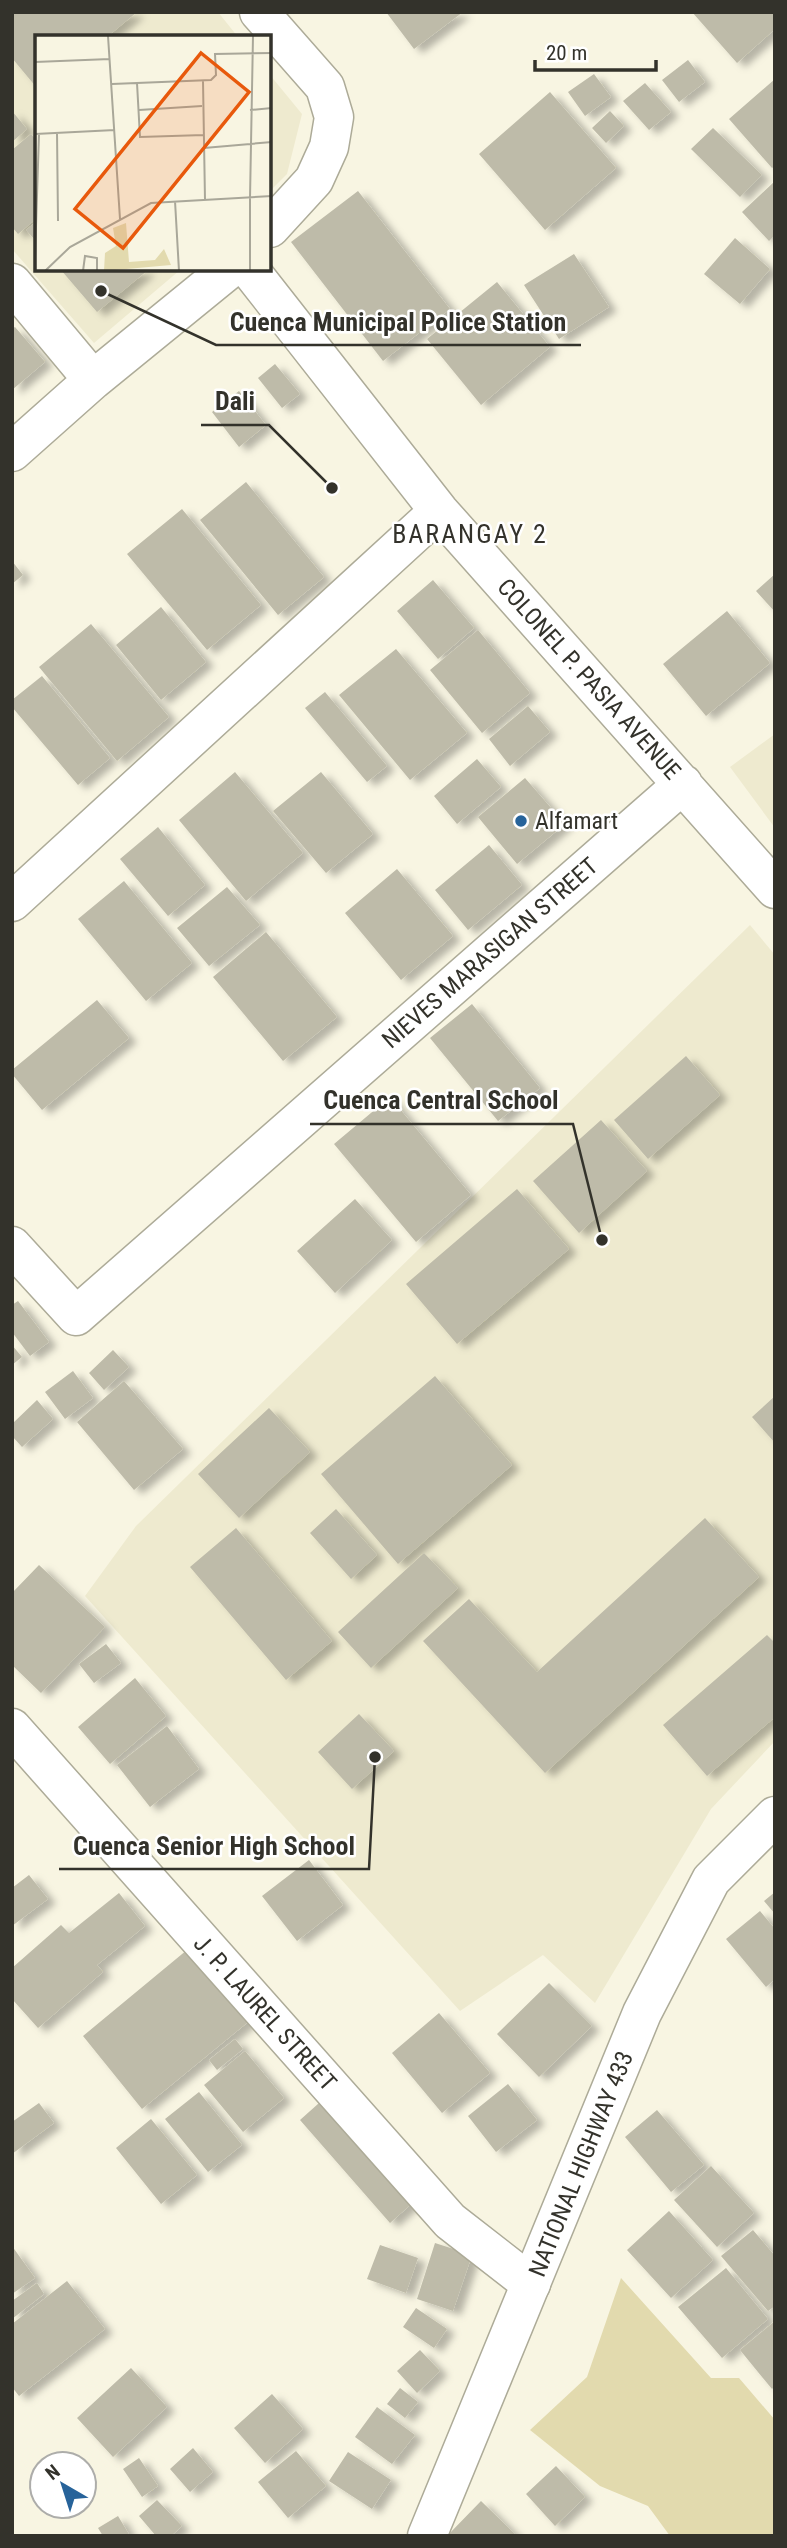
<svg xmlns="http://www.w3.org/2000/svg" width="787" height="2548" viewBox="0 0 787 2548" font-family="'Roboto Condensed',sans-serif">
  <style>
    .built { fill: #eeeacf }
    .green { fill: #e2daae }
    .building { fill: #bebba9; filter: url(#shadow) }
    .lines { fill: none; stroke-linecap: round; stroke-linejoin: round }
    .minor-casing { stroke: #adab98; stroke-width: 41 }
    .major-casing { stroke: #adab98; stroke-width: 41 }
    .minor { stroke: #fff; stroke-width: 38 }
    .major { stroke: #fff; stroke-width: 38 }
    .poi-dot { fill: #27639a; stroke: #fff; stroke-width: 2.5 }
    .labels { text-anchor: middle; stroke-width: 5; stroke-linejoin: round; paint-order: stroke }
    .street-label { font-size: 24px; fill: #33322b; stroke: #fff }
    .poi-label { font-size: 24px; fill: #33322b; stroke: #fff; text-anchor: start }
    .neighbourhood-label { font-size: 26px; letter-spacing: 2px; fill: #33322b; stroke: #fff }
    .inset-road { fill: none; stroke: #a9a799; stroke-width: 2 }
    .view { fill: #e8590c; fill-opacity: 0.15; stroke: #e8590c; stroke-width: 3.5 }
    .inset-edge { fill: none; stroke: #33322b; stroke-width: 3.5 }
    .leader { fill: none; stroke: #33322b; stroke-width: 2.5 }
    .callout-dot { fill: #33322b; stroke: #fff; stroke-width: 2.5 }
    .callout-label { font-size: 26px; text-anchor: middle; font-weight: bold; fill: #33322b; stroke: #fff; stroke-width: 5; stroke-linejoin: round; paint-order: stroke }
  </style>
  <defs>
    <filter id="shadow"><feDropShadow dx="8" dy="4.5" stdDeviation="3.5" flood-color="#0004"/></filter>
  </defs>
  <rect width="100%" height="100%" fill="#f8f5e2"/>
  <!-- built -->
  <path class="built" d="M12,12h206l20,25h-201v233h143l-86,73 -82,-94z
    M270,75l32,39 -15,60 -17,17z
    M775,734v94l-45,-61z
    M750,925l25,30v786l-64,68 -116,194 -52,-48 -83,56 -375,-415 51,-70z"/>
  <!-- green -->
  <path class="green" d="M621,2278l90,100h28l36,42v116h-105l-22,-30 -48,-20 -70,-56 57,-53z"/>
  <!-- building -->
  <path class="building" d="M12,12h125l-30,25h-70v51l-25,-30z
    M386,12h77l-49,37z
    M692,12h83v17l-38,34z
    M688,60l17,22 -26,20 -17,-22z
    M594,74l17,23 -26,19 -17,-24z
    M775,79v87l-3,2 -43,-49z
    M645,83l26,29 -22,18 -26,-29z
    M550,92l66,76 -71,62 -66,-76z
    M12,111l15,18 -15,13z
    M610,111l14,15 -18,17 -14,-15z
    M713,128l49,47 -22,22 -49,-48z
    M31,134l6,7v77l-19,16 -6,-7v-77z
    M775,181v54l-6,6 -27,-29z
    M358,191l92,118 -67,52 -92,-119z
    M37,221v21l-11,-12z
    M735,238l35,31 -30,35 -36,-30z
    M574,254l35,53 -50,32 -35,-54z
    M61,270h87l-51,42z
    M497,282l53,65 -69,58 -54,-66z
    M15,327l30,35 -33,28v-61z
    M275,364l25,30 -18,14 -24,-30z
    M239,391l27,34 -27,22 -27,-35z
    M246,482l78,95 -46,38 -78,-95z
    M182,509l79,96 -54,45 -80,-96z
    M12,561l11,14 -11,9z
    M775,574v38l-19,-21z
    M433,580l41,48 -36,31 -41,-48z
    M161,607l45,55 -45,38 -45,-55z
    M727,611l43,52 -64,53 -43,-52z
    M91,624l78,93 -52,44 -78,-94z
    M478,630l52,63 -48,40 -52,-63z
    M396,649l71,84 -57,47 -71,-85z
    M42,676l68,82 -32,27 -66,-78v-7z
    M325,692l62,74 -20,16 -62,-74z
    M528,706l22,26 -40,34 -21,-27z
    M477,759l24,28 -44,37 -23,-28z
    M235,772l68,81 -57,48 -67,-81z
    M321,772l52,62 -47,39 -53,-62z
    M525,778l40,46 -48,40 -39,-47z
    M158,827l47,58 -37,31 -48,-57z
    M489,845l33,40 -54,45 -33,-40z
    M397,869l56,67 -52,44 -56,-67z
    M124,881l68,82 -46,38 -68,-82z
    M227,887l33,38 -51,41 -32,-38z
    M266,932l71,85 -54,44 -70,-84z
    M97,1000l32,38 -87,72 -30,-36v-4z
    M472,1004l68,84 -42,33 -68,-83z
    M686,1056l34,39 -72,64 -34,-39z
    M390,1097l81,98 -55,47 -82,-98z
    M601,1120l46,51 -68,62 -46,-52z
    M517,1189l52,60 -112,95 -51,-60z
    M355,1199l37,41 -57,53 -38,-42z
    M18,1301l31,41 -19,14 -18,-24v-27z
    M12,1345l10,12 -10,8z
    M113,1350l16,17 -25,23 -15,-17z
    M73,1371l20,27 -28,21 -20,-27z
    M435,1376l77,89 -114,99 -77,-90z
    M124,1381l59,68 -49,41 -57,-68z
    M775,1396v47l-23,-26z
    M37,1400l16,19 -31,28 -10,-11v-12z
    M269,1408l41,44 -71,66 -41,-44z
    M336,1509l41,46 -26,24 -41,-46z
    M705,1518l54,59 -214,196 -122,-132 46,-42 68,73z
    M236,1528l96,113 -46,39 -96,-113z
    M424,1553l34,35 -87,80 -33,-36z
    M39,1565l66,62 -64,66 -29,-28v-72z
    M767,1635l8,8v74l-68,59 -44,-51z
    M106,1644l15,19 -27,20 -15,-19z
    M135,1678l31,38 -56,48 -32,-37z
    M359,1714l35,37 -42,38 -34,-37z
    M167,1726l32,43 -49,38 -33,-42z
    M309,1860l34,45 -46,36 -35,-45z
    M29,1875l19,24 -36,27v-38z
    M775,1892v22l-11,-13z
    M119,1893l26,33 -48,39 6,7 -65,56 -26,-29v-31l49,-43 8,8z
    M760,1911l15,18v50l-9,8 -40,-48z
    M199,1940l60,73 -117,96 -59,-73z
    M549,1983l43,43 -53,51 -42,-43z
    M439,2013l51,60 -48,40 -50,-60z
    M235,2039l8,10 -26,21 -8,-10z
    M245,2051l39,47 -41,34 -39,-47z
    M508,2084l29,36 -41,32 -28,-36z
    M199,2092l43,53 -34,27 -43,-53z
    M328,2095l90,103 -28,25 -90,-103z
    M39,2103l15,20 -42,31v-32z
    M657,2110l47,55 -33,27 -46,-55z
    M151,2119l46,56 -36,29 -45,-56z
    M711,2166l43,47 -37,34 -43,-47z
    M669,2211l44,49 -42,38 -44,-48z
    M753,2230l22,26v50l-7,5 -47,-55z
    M435,2243l37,12 -19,56 -36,-12z
    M380,2245l38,13 -12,35 -39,-14z
    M12,2246l23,32 -23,16z
    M726,2268l42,51 -46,39 -44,-51z
    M67,2281l38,48 -86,67 -7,-9v-63z
    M37,2283l7,11 -32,25v-18z
    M416,2308l31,21 -13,19 -31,-21z
    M775,2321v65l-3,3 -32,-39z
    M420,2350l20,21 -23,22 -20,-22z
    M131,2368l36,39 -54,50 -36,-39z
    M400,2388l18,14 -13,16 -18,-14z
    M272,2394l31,35 -38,34 -31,-35z
    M377,2407l38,28 -23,29 -37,-27z
    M193,2448l20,24 -23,20 -20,-23z
    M296,2451l30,35 -38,32 -30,-36z
    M348,2452l43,28 -19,29 -43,-28z
    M139,2458l19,28 -16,11 -19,-28z
    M556,2466l29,31 -30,29 -29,-32z
    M157,2500l25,26 -11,10h-15l-17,-20z
    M481,2501l36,35h-70z
    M118,2516l12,20h-27l-5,-8z"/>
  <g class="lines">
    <!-- minor casing -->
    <g class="minor-casing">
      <path id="minor" d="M259,12l66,75 9,30 -5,30 -15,33 -44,48
        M250,270l189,241 336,378
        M12,283l81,97
        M12,452l81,-72 135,-110
        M12,902l427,-391
        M12,1246l64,70 607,-532
        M12,1728l438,493 81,63"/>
    </g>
    <!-- major casing -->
    <g class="major-casing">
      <path id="major" d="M427,2536l215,-523 69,-133 64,-64"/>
    </g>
    <!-- minor -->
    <use href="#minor" class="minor"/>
    <!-- major -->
    <use href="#major" class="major"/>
  </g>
  <!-- markers -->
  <circle class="poi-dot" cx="521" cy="821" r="7"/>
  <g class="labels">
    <!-- street labels -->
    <g class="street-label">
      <text transform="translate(589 679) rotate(48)" y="8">COLONEL P. PASIA AVENUE</text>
      <text transform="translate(490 953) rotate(-41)" y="8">NIEVES MARASIGAN STREET</text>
      <text transform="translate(265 2013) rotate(48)" y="8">J. P. LAUREL STREET</text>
      <text transform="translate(581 2164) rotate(-68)" y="8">NATIONAL HIGHWAY 433</text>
    </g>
    <!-- poi labels -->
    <g class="poi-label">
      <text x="535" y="829">Alfamart</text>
    </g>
    <!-- neighbourhood labels -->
    <g class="neighbourhood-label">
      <text x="470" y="543">BARANGAY 2</text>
    </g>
  </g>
  <!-- overview -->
  <g transform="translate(35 35)">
    <rect width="236" height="236" fill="#f8f5e2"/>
    <path d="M91,188l3,39 26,-2 9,-11 7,16 -67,6 1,-18 11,-7 -3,-18z" fill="#e2daae"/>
    <path class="inset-road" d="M73,1l12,183M0,27l75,-3M168,46l2,119M102,48l3,54 64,-2M77,49l99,-4 5,-5 -1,-21 57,-1M104,75l63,-4M215,75l22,-2M22,97l1,89M0,99l80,-4M169,113l68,-6M215,163l3,-162M140,166l4,70M0,222l4,-123M10,236l25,-24 81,-44 121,-7M48,236l2,-15 12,2v13M215,236v-73"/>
    <path class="view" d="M166,18l48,39 -126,156 -48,-39z"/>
    <rect width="236" height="236" class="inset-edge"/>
  </g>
  <!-- callouts -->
  <path class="leader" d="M101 291L216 345H581M332 488L269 425H201M602 1240L573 1124H310M375 1757L369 1869H59"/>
  <g class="callout-dot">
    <circle cx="101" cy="291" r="7"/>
    <circle cx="332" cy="488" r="7"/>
    <circle cx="602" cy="1240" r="7"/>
    <circle cx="375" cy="1757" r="7"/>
  </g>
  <g class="callout-label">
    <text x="398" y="331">Cuenca Municipal Police Station</text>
    <text x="235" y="410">Dali</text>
    <text x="441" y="1109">Cuenca Central School</text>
    <text x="214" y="1855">Cuenca Senior High School</text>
  </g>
  <!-- border -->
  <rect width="787" height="2548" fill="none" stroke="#33322b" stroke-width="28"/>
  <!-- north arrow -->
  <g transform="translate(63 2485) rotate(321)"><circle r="33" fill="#ffffff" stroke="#adadaa" stroke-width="2"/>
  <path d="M0-5L12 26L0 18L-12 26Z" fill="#27639a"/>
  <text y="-10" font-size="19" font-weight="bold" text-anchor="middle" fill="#33322b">N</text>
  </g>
  <!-- scale -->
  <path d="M535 60v10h121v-10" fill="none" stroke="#33322b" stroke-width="3.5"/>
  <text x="546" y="60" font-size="21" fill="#33322b" stroke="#ffffff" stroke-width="5" paint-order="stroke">20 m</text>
</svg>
